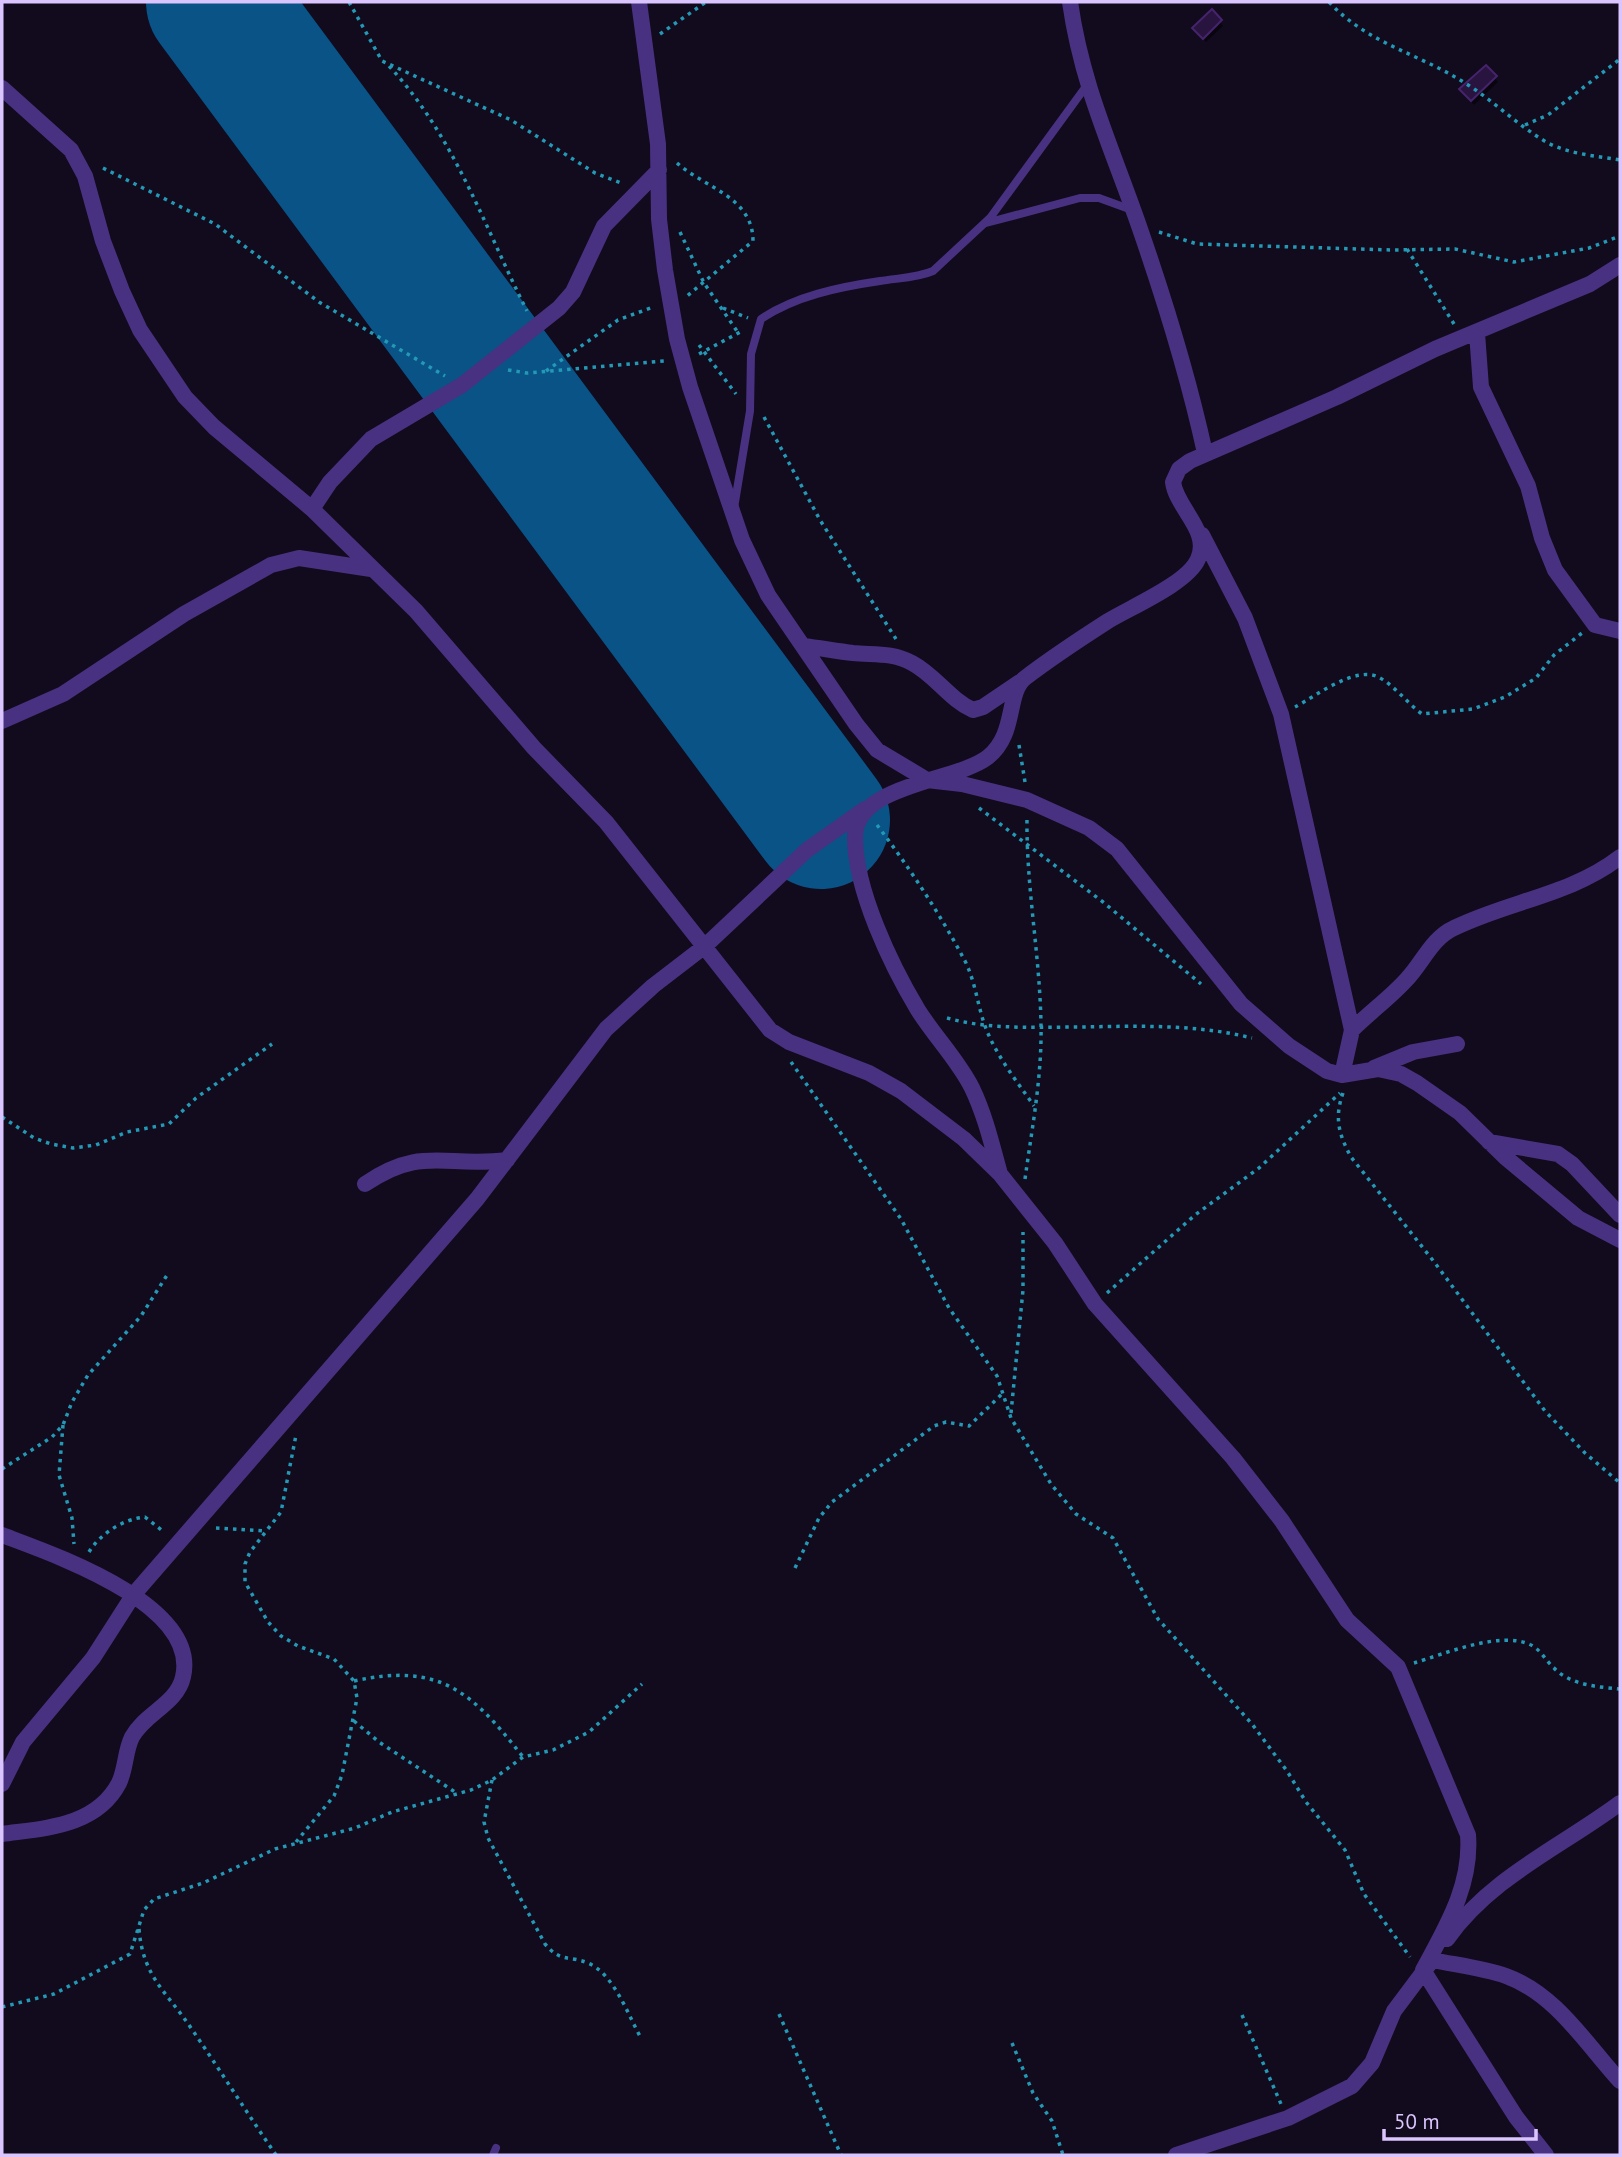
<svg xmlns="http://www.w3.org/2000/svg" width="1622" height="2157" viewBox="0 0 1622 2157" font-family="'PT Sans',sans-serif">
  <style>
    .shadow { fill: #0007 }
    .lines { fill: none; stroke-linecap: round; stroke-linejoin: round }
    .runway { stroke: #095386; stroke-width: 138 }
    .building { fill: #28143f; stroke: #45246d; stroke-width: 2 }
    .path { stroke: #2399b5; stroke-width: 3.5; stroke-dasharray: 3.5 5; stroke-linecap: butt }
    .service { stroke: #483180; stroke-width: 8 }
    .minor { stroke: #483180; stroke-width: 16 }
  </style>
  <rect width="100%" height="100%" fill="#120a1d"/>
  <!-- shadow -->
  <path class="shadow" d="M1212,12l11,14 -17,16 -9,-9z
    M1486,67l12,15 -24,23 -13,-15z"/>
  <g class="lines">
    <!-- runway -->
    <path class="runway" d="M215,2l606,818"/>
  </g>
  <!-- building -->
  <path class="building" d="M1212,9l10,11 -19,19 -11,-11z
    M1486,65l11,11 -26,25 -12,-12z"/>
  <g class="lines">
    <!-- path -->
    <path class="path" d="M349,2l33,59 129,59 84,53 26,10
      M1329,2c39,42 89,51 136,81 29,18 53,43 83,60 21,11 49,13 72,17
      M660,34l46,-32
      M389,66c66,71 95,160 138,245
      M1525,125l23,-10 72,-56
      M677,163c28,25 76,34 76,78l-66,55
      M103,168l112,56 104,78 126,74
      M680,232l24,51 35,51
      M1159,232l38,12 194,6 64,-1 59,13 75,-14 31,-12
      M1407,249l47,75
      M723,308l25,10
      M699,345l37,49
      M699,354l45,-24
      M508,370l19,3 137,-12
      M546,371l72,-51 35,-13
      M764,417l56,103 76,119
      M1295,707c21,-11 62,-43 85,-29 16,9 27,25 42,36l51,-5 32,-12 31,-19 18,-23 28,-22
      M1019,745l6,37
      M979,808l124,94 98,82
      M877,825c32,42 63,89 88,136 10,20 12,41 19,62 10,30 32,57 50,83
      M947,1018c43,12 89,9 134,9 57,-1 115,-3 171,11
      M791,1062l110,157 48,89 48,68 14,42 40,66 25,30 37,24 45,81 94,105 35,47 19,31 39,48 19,44 46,63
      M1343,1093c-9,25 -4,42 8,64l84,106 110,148 40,42 35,30
      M2,1117l32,21 17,6 22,4 23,-3 31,-13 42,-8 27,-26 76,-54
      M1025,1179c7,-51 17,-102 16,-154 -1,-70 -15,-138 -14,-208
      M1107,1293l88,-78 64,-47 81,-75
      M1011,1413l12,-123v-58
      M63,1425l-4,50 13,43 2,26
      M2,1469l50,-32 11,-12 9,-23 16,-27 53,-59 28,-44
      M216,1528l50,3
      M89,1552c11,-18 34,-33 56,-35l19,15
      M795,1568l24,-50 13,-16 102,-76 12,-4 23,4 34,-33
      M1414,1663c30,-9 87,-33 117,-18 10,5 15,16 23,23 16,17 44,19 66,21
      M354,1681c86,-19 118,11 169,76
      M354,1721l25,21 79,52
      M492,1780l-8,42 4,16 57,106c16,19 23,11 43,19 26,11 40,52 53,75
      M296,1842l38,-46 8,-21 15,-77 -3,-17 -20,-22 -36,-13 -17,-10 -13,-14 -23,-40v-18l5,-12 31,-40 15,-77
      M139,1929c4,48 27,62 52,99 29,42 56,85 85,127
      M2,2007l52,-13 76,-40 14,-44 10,-11 49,-16 72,-34 80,-21 37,-16 79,-22 21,-10 31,-23 30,-7 36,-18 53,-48
      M779,2014l62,141
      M1242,2015l39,89
      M1012,2043l21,50 19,28 11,34"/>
    <!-- service -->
    <path class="service" d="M986,223l94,-25h19l33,12
      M734,508l16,-97 1,-57 10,-35c34,-23 78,-32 119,-38 18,-3 37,-3 53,-10l57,-53 97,-133
      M493,2155l3,-7"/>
    <!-- minor -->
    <path class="minor" d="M639,2l19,142 1,75 6,51 12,69 13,48 52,153 26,55 88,129 21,26 50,30 35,4 65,16 62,28 28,21 124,155 48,42 38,25 15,4 36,-6 23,5 16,9 43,30 45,44 73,61 42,22
      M1070,2c12,84 42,146 69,224 26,75 49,149 66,227
      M2,88l69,62 14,26 18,65 19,50 18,39 45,67 29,30 98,82 104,102 118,137 72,74 164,208 19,12 80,31 32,18 63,48 36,35 55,69 40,61 138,154 49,63 65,99 51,47 70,168c4,50 -22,92 -45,135l93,147 30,38
      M1477,333l4,54 47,99 14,52 13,32 40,55 25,6
      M312,509l18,-27 41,-43 91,-54 97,-77 14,-16 31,-66 55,-56
      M1202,535l43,83 36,96 71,316 -10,45
      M803,646c17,2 33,5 50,7 21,2 39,-1 59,10 23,12 37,36 61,47l10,-3 37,-25
      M2,721l61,-27 121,-80 87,-49 28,-7 72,11
      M1352,1030c18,-18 39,-33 55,-51 16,-17 25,-41 47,-51 55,-27 117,-33 166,-71
      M1374,1068l39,-16 44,-8
      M1489,1142l69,12 14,10 48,51
      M1000,1174c-8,-29 -15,-59 -28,-86 -14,-28 -37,-51 -54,-78 -27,-45 -63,-120 -63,-173 0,-53 101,-55 133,-80 29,-23 18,-64 37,-79 26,-20 55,-39 83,-57 23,-14 80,-38 90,-62 13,-28 -22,-51 -25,-77l6,-13 11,-8 147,-64 98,-48 155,-65 30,-19
      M365,1184c57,-39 80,-16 142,-24
      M2,1535c50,19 198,69 181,142 -6,27 -38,36 -51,60 -7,14 -6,31 -13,46 -23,44 -75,45 -117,51
      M2,1784l21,-42 70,-84 41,-64 343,-395 129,-170 47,-43 52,-40 102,-96 58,-41
      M1447,1939c44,-62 114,-92 173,-136
      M1432,1960c24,5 51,8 74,16 50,18 80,68 114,105
      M1176,2155l112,-37 64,-32 20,-23 22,-52 36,-48"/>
  </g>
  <!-- border -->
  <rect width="1622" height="2157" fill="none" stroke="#dac5ff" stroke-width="7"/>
  <!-- scale -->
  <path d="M1384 2129v10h152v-10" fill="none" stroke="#dac5ff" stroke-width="3.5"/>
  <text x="1394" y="2129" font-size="21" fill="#dac5ff" stroke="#120a1d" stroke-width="5" paint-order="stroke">50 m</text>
</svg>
